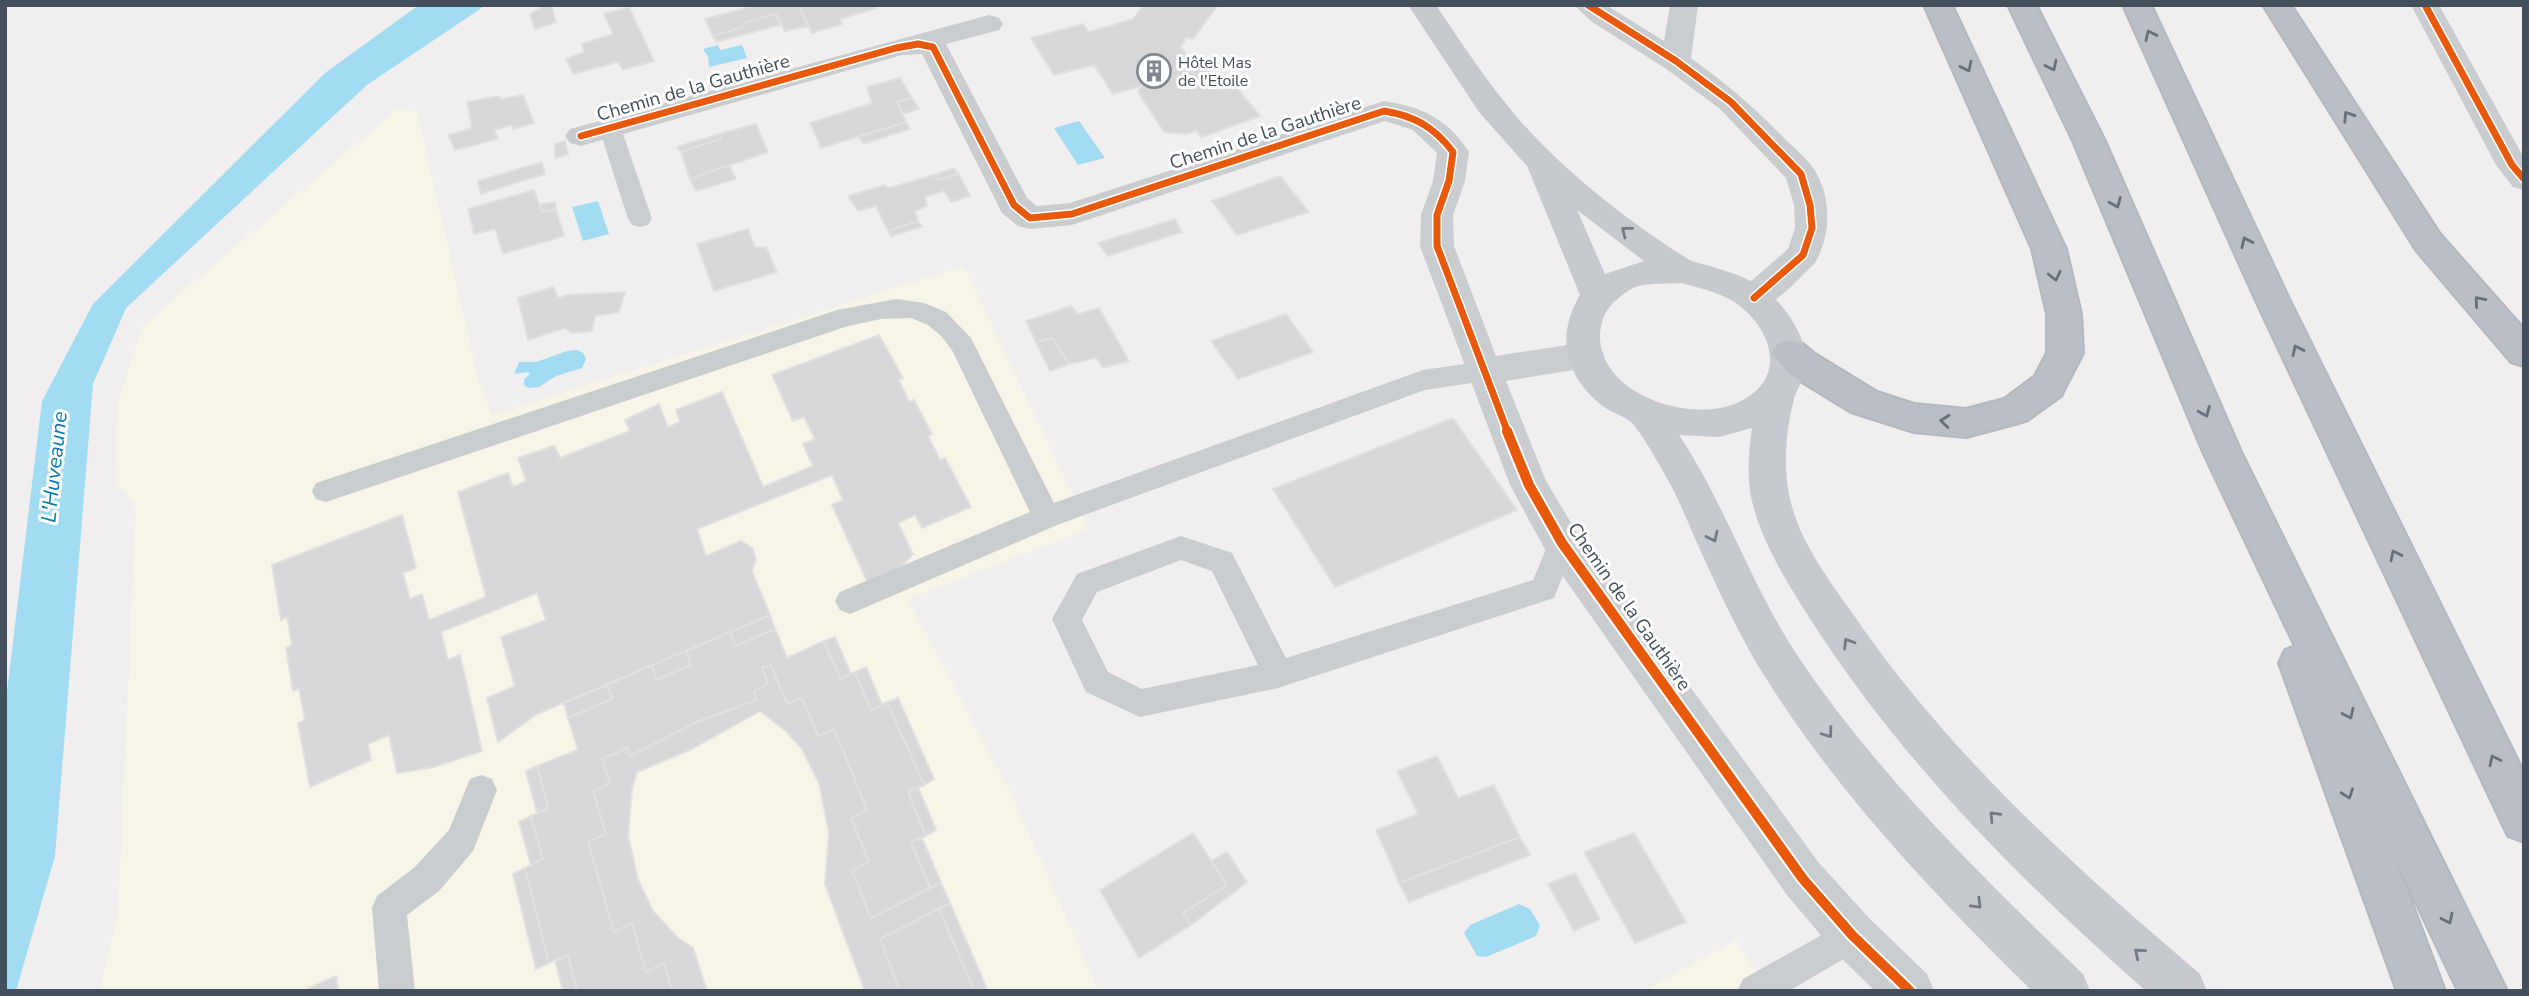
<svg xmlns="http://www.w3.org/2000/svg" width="2529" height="996" viewBox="0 0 2529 996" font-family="'Nunito Sans',sans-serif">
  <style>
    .commercial { fill: #f7f4e8 }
    .water { fill: #a2dcf2 }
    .building { fill: #d7d6d9; stroke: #e1e0e1; stroke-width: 2 }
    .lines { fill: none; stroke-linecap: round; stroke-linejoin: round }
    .highway-casing { stroke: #b3b8bf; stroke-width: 4 }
    .lane { fill: #cacdcf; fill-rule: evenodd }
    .street { fill: #cacdcf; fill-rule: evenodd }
    .primary { fill: #c6c9cd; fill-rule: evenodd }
    .highway { fill: #babfc5; fill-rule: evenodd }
    .cycleway-far1-casing { stroke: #fff; stroke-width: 10 }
    .cycleway-casing { stroke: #fff; stroke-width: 14 }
    .cycleway-far1 { stroke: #e8590c; stroke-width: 7 }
    .cycleway { stroke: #e8590c; stroke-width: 10 }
    .oneway { stroke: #67717c }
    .oneway2 { stroke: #727a84 }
    .labels { text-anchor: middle; stroke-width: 6; stroke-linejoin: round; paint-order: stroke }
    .far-poi-label { font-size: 16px; fill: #444f5d; stroke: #fff; text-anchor: start }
    .street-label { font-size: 19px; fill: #444f5d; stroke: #fff }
    .water-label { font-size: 21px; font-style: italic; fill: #017cac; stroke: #fff }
  </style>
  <rect width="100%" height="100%" fill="#f0eeee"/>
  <!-- commercial -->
  <path class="commercial" d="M397,109l20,3 62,270 13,33 472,-149 125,263 -181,70 105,198 86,194h-1000l19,-78 18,-404 -20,-28 1,-75 25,-80z
    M1736,940l32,51h-125z"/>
  <!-- water -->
  <path class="water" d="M419,5h67l-119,80 -241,223 -33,76 -38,472 -39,135h-11v-283l37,-307 51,-97 232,-231z
    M718,45l2,5 22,-5 5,13 -38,9 -1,-11 -5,-7z
    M1079,121l26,37 -27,7 -24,-37z
    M598,201l11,33 -26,7 -11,-34z
    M577,350l6,3 3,6 -4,9 -26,8 -17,11 -10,1 -5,-3v-6l6,-5 -2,-2 -14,2 5,-12h17l31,-11z
    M1519,904l11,5 10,16 -4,11 -50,21 -9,-1 -13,-23 6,-8z"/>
  <!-- building -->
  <path class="building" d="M546,5h5l5,17 -21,7 -5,-15z
    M757,5h41l10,21 -23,5 -9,-17 -33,9 1,4 -31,9 -8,-17z
    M806,5h69l2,3 -37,11 2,5 -30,9 -13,-26z
    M1144,5h74l-25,34 -7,-1 -5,9 16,21 15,4 12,15 11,-2 25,31 -58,21 -6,-6 -10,3 -22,-2 -23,-35 -3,-6 3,-5 -28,8 -19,-29 -40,10 -23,-37 52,-14 6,8 44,-13z
    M629,7l25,54 -31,9 -5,-8 -45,12 -7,-15 18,-7 -2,-8 31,-10 -9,-20z
    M776,14l4,11 -64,17 -3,-6 31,-9 -1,-4z
    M900,78l12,20 -15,4 9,20 -85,26 -11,-25 62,-20 -5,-16z
    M523,95l11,28 -21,6 -2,-4 -17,5 4,9 -43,11 -7,-15 24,-7 -5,-26 31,-6 3,3z
    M912,98l7,11 -17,5 -5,-12z
    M906,122l4,7 -46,15 -6,-7z
    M756,124l12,28 -78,27 -9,-27 40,-13 -2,-5z
    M719,134l2,5 -40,13 -4,-5z
    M565,141l3,13 -13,4v-14z
    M542,162l3,12 -64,20 -3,-13z
    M729,165l7,14 -40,12 -6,-12z
    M954,168l5,6 -20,6 -2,-6z
    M937,174l2,6 20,-6 11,22 -19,6 -7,-11 -19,6 2,9 -12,5 3,10 -30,10 -12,-25 -18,5 -10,-15 36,-11 5,3z
    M1280,176l29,36 -72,23 -25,-34z
    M534,190l8,22 14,-3 8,27 -61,18 -8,-25 -21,5 -6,-25z
    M555,202l1,7 -14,3 -1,-8z
    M1175,219l7,13 -74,24 -10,-13z
    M918,221l4,6 -31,9 -3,-5z
    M748,229l7,19 11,-1 11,25 -63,19 -17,-47z
    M553,287l5,11 10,-3 57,-3 -6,20 -24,4 -3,15 -21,2 -6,-5 -37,12 -10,-42z
    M1071,306l7,8 21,-6 30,53 -26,7 -7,-10 -27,6 -17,-26 -16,4 -10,-21z
    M1286,314l27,38 -75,27 -27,-38z
    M879,335l24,43 -4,2 10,22 5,-2 18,34 -4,2 12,24 5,-2 26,49 -49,21 -7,-13 -17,8 15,31 -11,12 -33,19 -37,-80 11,-5 -11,-25 -135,54 9,27 35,-15 11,7 4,11 -4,12 18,44 -233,99 -39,28 -11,-44 28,-12 -14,-49 45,-17 -9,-27 -96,39 7,28 12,-5 22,96 -48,16 -37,6 -8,-38 -21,9 3,16 -61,27 -12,-64 7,-3 -6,-31 -6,2 -7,-43 6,-3 -5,-28 -6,3 -9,-55 130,-50 14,53 -13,5 7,26 12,-5 7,26 57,-23 -28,-105 50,-19 5,14 13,-6 -8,-23 36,-12 6,12 70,-27 -5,-11 34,-16 9,23 12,-5 -4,-12 46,-18 41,95 50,-21 -10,-22 12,-5 -11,-22 -11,4 -21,-46z
    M1052,338l17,26 -19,7 -14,-29z
    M1453,418l64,92 -182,77 -62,-98z
    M770,615l5,14 -40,17 -5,-14z
    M775,629l12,29 37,-17 16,38 15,-7 16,38 16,-8 37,83 -16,7 18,44 -15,6 19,46 -59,30 -19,-48 17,-8 -18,-44 16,-8 -33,-81 -16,7 -16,-38 -15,6 -16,-39 -9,3 6,16 -14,7 3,9 -58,21 -69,35 -2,-8 -26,11 8,25 -17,7 13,43 -18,8 26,90 18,-9 14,49 18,-9 8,28h-95l-9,-36 -19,8 -24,-95 18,-9 -12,-43 17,-8 -11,-42 41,-16 -10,-32 44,-19 -5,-14 45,-20 5,15 34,-15 -5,-14 44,-19 5,14z
    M835,637l16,37 -11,5 -16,-38z
    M686,651l5,14 -34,15 -5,-15z
    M771,665l16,39 15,-6 16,38 16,-7 33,81 -16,8 18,44 -17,8 19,48 70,-35 9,20 -70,36 20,52h-35l-40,-107 4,-51 -10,-50 -17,-34 -15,-17 -27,-21 -70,39 -53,22 -5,17 -4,47 10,44 15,31 25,27 15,10 14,43h-35l-8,-28 -18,9 -14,-49 -18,9 -26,-90 18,-8 -13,-43 17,-7 -8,-25 26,-11 2,8 69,-35 58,-21 -3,-9 14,-7 -6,-16z
    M866,667l16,38 -11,5 -16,-38z
    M607,685l5,14 -44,19 -4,-15z
    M898,698l36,81 -10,6 -37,-83z
    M1437,756l21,42 36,-13 26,52 -121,46 -23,-53 42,-16 -21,-43z
    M537,766l11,42 -11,5 -11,-42z
    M918,787l18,43 -10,6 -18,-44z
    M531,816l12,43 -12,6 -12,-43z
    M1193,833l34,52 -44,28 8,12 -52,33 -39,-68z
    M1634,833l52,89 -51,21 -51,-91z
    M1520,837l10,18 -121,47 -10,-19z
    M922,838l19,45 -11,5 -19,-46z
    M1227,852l20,30 -56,43 -8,-12 44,-28 -16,-24z
    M525,868l24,95 -13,6 -23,-95z
    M1575,873l25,46 -26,12 -26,-47z
    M950,903l38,88h-14l-35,-82z
    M939,909l35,82h-74l-20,-52z
    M568,955l9,36h-14l-8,-31z
    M336,976l2,15h-35z"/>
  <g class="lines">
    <!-- highway casing -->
    <g class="highway-casing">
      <path id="highway" d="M1924,5h28l114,244 15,65 2,39 -17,33 -5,10 -33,24 -13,4 -49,13 -52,-5 -63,-20 -62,-38 -17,-21 5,-9 13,-4 13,4 12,10 62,38 37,12 52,5 38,-10 31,-23 12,-23v-39l-15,-65z
        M2008,5h28l69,136 137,313 265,537h-49l-64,-135 51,135h-48l-118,-328 6,-13 10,-4 -91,-192 -131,-313z
        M2123,5h28l140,298 233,470v69l-16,-6 -251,-533z
        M2263,5h28l149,229 84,95v37l-13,-4 -95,-112z"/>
    </g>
    <!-- lane -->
    <path class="lane" d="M610,121l8,2 3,5 31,91 -4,6 -8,2 -8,-2 -4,-6 -29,-91 3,-5z
      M896,299l28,4 22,9 25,26 83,165 369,-133 62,-9 9,3 4,7 -4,7 -9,3 -60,9 -368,135 -207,89 -10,-4 -5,-9 5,-9 190,-80 -78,-162 -11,-14 -13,-11 -17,-7 -30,1 -33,7 -522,176 -10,-3 -4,-8 4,-8 521,-173z
      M1562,531l10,4 4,8 -22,55 -276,90 -138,29 -54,-25 -34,-73 25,-45 104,-38 51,17 54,105 247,-78 19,-45zM1181,560l31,11 46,94 -116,24 -34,-17 -26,-52 15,-28z
      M481,775l11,4 5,11 -24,61 -34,40 -32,24 8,76h-36l-7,-83 5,-12 38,-29 34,-37 21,-51z
      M1852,918l12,5 5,12 -5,12 -75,44h-52l6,-12z"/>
    <!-- street -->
    <path class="street" d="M1574,5h32l58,36 6,-36h28l-7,53c37,27 63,49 94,81 10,10 23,20 30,32 17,28 16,64 0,92 -20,18 -44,52 -73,44l-5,-9 5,-9 46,-40 7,-21 -1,-23 -8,-27 -66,-69 -55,-41 -73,-46z
      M2411,5h28l85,153v32l-11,-3 -17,-22z
      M989,15l10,3 4,6 -4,6 -53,14 81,154 10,8 33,-3 314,-102c38,6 64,18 85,51l-4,29 -12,34 1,31 42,110 90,-14 13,4 5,9 -5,9 -13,4 -80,13 40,100 30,50 243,332 50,55 58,56 7,17h-59l-40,-39 -48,-57 -239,-340 -38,-70 -90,-239 1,-31 12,-34 4,-28 -24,-23 -28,-9 -313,104 -42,4 -12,-3 -16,-13 -80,-159 -20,1 -321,91 -11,-3 -5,-7 5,-7z"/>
    <!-- primary -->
    <path class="primary" d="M1408,5h28c26,39 51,77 81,112 44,52 113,106 171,142 7,4 16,5 25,8 28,8 53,18 71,42 13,17 25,39 22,60 -2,11 -10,21 -12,30 -9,35 -12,76 -1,111 11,38 39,74 62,107 95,138 218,249 345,357l7,17h-61c-122,-107 -236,-221 -326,-357 -24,-37 -52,-79 -65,-122 -9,-27 -7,-56 -3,-84l-33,9 -40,-2c46,69 72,150 118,220 80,119 183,220 286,319l7,17h-58c-97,-96 -192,-195 -265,-311 -27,-42 -49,-91 -70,-137 -9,-21 -18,-43 -29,-63 -8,-14 -26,-47 -37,-58 -6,-6 -19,-9 -27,-15 -39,-30 -49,-70 -24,-112l-53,-129 -48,-54zM1577,210l67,51 -39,13zM1681,283c19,5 38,9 55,20 36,26 52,74 5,98 -45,24 -139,-4 -141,-63 0,-13 3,-24 12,-34 7,-7 17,-15 26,-18 14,-3 29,-2 43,-3z"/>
    <!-- highway -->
    <use href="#highway" class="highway"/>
    <!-- cycleway-far1 casing -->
    <g class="cycleway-far1-casing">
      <path id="cycleway-far1" d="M1588,5l88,56 55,41 70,72 9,31 2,23 -9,27 -49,43
        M2425,5l87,160 12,14
        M581,136l315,-88 22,-4 15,3 81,158 16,13 42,-4 312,-103c31,5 50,16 69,41l-4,29 -12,34v31l71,187"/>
    </g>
    <!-- cycleway casing -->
    <g class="cycleway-casing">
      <path id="cycleway" d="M1507,431l22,54 33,58 241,336 49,56 58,56"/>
    </g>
    <!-- cycleway-far1 -->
    <use href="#cycleway-far1" class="cycleway-far1"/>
    <!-- cycleway -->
    <use href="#cycleway" class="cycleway"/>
  </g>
  <!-- one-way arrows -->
  <defs><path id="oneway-chevron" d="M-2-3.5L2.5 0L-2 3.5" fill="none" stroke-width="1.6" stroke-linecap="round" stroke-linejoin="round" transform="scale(1.75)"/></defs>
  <g class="oneway">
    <use href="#oneway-chevron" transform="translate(2150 35) rotate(-115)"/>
    <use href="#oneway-chevron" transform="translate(2052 66) rotate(64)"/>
    <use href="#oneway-chevron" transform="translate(1967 67) rotate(64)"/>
    <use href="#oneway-chevron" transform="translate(2348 116) rotate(-123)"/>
    <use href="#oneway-chevron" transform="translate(2116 203) rotate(67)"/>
    <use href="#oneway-chevron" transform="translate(2246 242) rotate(-115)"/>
    <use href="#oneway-chevron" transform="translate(2055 276) rotate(77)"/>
    <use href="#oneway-chevron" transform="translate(2479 301) rotate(-131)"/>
    <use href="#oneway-chevron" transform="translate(2297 350) rotate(-116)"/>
    <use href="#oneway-chevron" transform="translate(2205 412) rotate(67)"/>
    <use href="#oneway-chevron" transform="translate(1945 421) rotate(-174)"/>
    <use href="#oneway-chevron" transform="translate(2395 555) rotate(-116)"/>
    <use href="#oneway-chevron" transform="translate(2349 714) rotate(64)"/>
    <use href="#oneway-chevron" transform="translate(2494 760) rotate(-116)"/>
    <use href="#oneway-chevron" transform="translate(2348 794) rotate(70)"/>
    <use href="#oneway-chevron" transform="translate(2448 919) rotate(64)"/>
  </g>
  <g class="oneway2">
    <use href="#oneway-chevron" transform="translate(1626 231) rotate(-142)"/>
    <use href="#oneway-chevron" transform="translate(1713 537) rotate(65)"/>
    <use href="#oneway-chevron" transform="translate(1848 643) rotate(-122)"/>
    <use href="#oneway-chevron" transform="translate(1828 733) rotate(54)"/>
    <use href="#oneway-chevron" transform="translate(1994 816) rotate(-133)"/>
    <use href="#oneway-chevron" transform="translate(1977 904) rotate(45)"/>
    <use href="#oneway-chevron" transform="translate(2139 953) rotate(-140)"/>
  </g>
  <!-- icons -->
  <defs>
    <g id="building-ring" transform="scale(1.75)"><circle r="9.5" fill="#fff" stroke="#808790" stroke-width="1.5"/><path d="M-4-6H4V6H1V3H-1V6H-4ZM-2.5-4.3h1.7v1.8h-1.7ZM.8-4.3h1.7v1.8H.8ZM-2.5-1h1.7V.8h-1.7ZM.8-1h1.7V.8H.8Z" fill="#808790"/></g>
  </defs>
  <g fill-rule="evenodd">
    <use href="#building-ring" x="1154" y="71"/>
  </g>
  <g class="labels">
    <!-- far-poi labels -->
    <g class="far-poi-label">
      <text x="1178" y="68">Hôtel Mas<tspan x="1178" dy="18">de l'Etoile</tspan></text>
    </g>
    <!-- street labels -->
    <g class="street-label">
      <text transform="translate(693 87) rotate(-16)" y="7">Chemin de la Gauthière</text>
      <text transform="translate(1265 132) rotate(-18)" y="7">Chemin de la Gauthière</text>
      <text transform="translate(1630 606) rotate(55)" y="7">Chemin de la Gauthière</text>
    </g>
    <!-- water labels -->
    <g class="water-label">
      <text transform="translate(54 467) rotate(-84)" y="7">L'Huveaune</text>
    </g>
  </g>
  <!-- border -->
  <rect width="2529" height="996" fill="none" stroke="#444f5d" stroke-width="14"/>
</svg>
